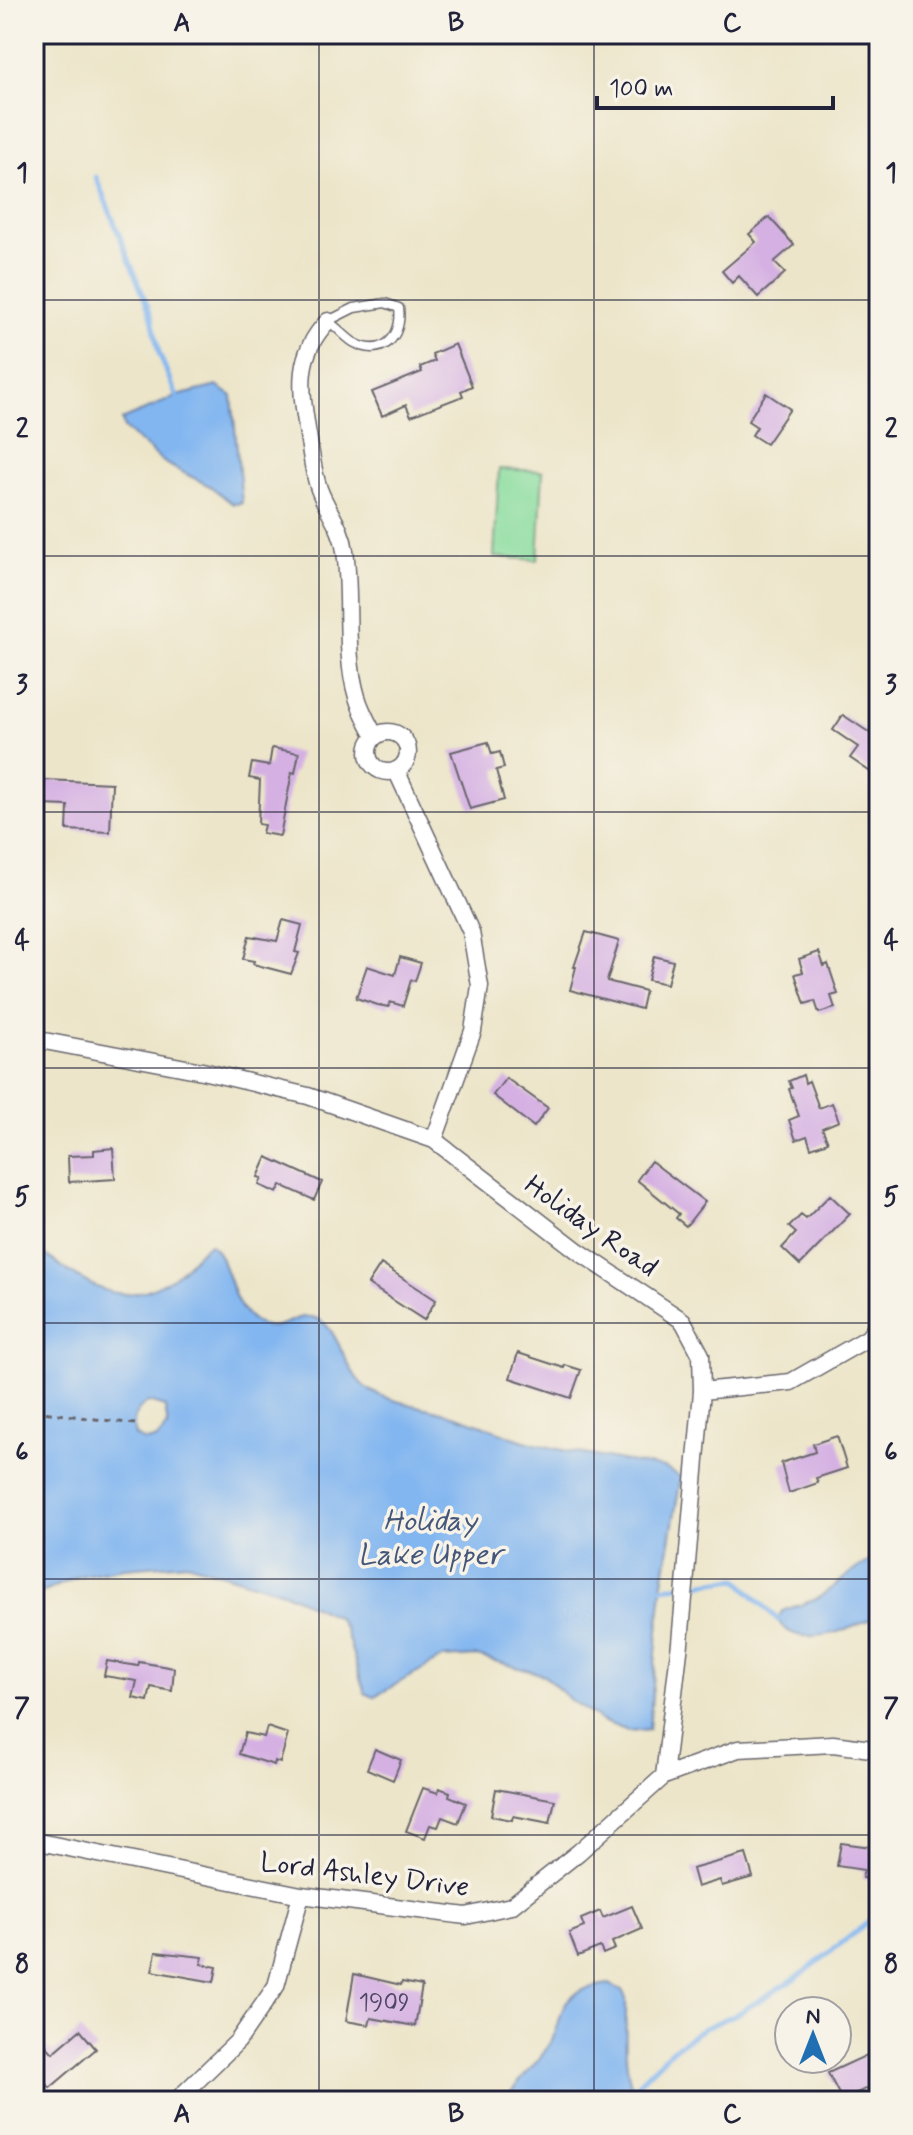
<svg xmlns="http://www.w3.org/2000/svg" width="913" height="2135" viewBox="0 0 913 2135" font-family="Mynerve,sans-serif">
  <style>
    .green { fill: #89dd9f; stroke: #56806d; stroke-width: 2 }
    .water { fill: #82b6f0; stroke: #526c96; stroke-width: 2; fill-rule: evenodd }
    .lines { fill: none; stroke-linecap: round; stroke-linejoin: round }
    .stream { stroke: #82b6f0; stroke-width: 5 }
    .building { fill: #d5b1e3 }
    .service-casing { stroke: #69666d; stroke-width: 11 }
    .minor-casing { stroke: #69666d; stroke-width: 19 }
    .path { stroke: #69666d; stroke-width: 3; stroke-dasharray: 6 6; stroke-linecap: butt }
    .service { stroke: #fff; stroke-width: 8 }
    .minor { stroke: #fff; stroke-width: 16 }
    .grid { fill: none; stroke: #22223b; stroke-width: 2; stroke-opacity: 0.55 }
    .labels { text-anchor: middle; stroke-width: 7; stroke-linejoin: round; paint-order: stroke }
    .number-label { font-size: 24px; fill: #4f4665 }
    .street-label { font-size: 28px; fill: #22223b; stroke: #f7f3e8 }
    .water-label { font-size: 30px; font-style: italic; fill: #44567a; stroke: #f7f3e8 }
    .neatline { fill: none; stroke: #22223b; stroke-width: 3 }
    .grid-label { font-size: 26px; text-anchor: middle; font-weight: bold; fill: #22223b }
  </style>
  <rect width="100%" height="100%" fill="#f7f3e8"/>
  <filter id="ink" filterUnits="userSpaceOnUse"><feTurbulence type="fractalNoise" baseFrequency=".0125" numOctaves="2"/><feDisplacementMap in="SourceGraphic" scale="16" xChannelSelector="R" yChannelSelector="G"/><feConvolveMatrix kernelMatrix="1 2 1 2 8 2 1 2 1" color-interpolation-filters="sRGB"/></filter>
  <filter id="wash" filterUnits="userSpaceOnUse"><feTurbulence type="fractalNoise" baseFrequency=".006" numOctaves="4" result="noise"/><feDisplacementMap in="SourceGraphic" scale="32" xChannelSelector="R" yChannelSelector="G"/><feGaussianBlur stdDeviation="1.8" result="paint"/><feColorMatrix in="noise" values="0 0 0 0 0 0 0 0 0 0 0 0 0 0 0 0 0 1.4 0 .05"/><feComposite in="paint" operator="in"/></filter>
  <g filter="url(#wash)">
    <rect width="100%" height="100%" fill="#ece5c9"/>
    <!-- green -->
    <path class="green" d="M499,469l44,2 -5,89 -44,-3z"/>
    <!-- water -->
    <path class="water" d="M217,386l15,10 10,107 -9,1 -23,-18 -44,-22 -42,-36 -2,-8 55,-24z
      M210,1244c21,19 18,55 40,74 28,24 42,-10 68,1 23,11 27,58 53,72 25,13 56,16 82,24 26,7 49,20 75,27 45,12 91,18 137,26l16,9 -19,111 -13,141 -21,2 -26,-10 -33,-22 -25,-24 -67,-19 -35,2 -68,39 -9,-4 -20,-64 -8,-12 -54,-25 -96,-29 -63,5 -44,8 -46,20v-349c50,34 86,71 144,26 11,-8 19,-22 32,-29zM148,1402l17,5 3,19 -11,13 -12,2 -10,-5c-3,-17 -1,-24 13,-34z
      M879,1557v57c-23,15 -84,38 -101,6l4,-9 35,-12 43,-33z
      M609,1984l13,6 4,8c1,33 -6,74 13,103h-135c12,-18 28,-32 41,-50 27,-36 1,-58 64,-67z"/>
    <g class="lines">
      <!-- stream -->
      <path class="stream" d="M96,177l56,140 7,36 19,47
        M658,1586l4,2 75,-9 41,41 5,-2
        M620,2101l53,-52 31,-21 35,-15 63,-39 77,-60"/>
    </g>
    <g id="blocks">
      <!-- building -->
      <path class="building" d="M769,217l25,28 -20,17 11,11 -27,24 -19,-21 -7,7 -10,-12 34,-29 -7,-8z
        M455,344l17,42 -11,5 2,5 -52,20 -5,-11 -24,11 -10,-24 50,-20 -2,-5 15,-6 -3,-7z
        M766,393l24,16 -24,35 -14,-9 5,-8 -9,-6z
        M843,715l36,24v24l-7,10 -22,-15 8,-11 -25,-17z
        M488,742l4,12 8,-2 4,16 -8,2 8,30 -34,9 -19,-57z
        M272,748l27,5 -4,20 -3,-1 -12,64 -18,-3 2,-8 -6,-1 2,-44 -11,-2 3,-15 17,3z
        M45,780l67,3 -2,49 -43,-2 1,-24 -25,-1z
        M283,920l19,5 -7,27 4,1 -8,21 -38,-10 1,-3 -11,-2 6,-23 28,5z
        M586,932l33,9 -12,40 38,10 -4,18 -71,-19 6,-23h-2z
        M819,952l5,14 4,-2 10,30 -7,2 4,12 -16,5 -4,-12 -10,3 -10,-30 8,-2 -4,-13z
        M654,956l19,5 -6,23 -19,-4z
        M400,957l21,6 -6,18 -4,-1 -8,26 -13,-4 -1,5 -11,-2 -22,-7 11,-32 28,9z
        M803,1075l2,8 4,-2 10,27 13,-5 7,18 -17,7 6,14 -17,6 -4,-12 -11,4 -7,-20 10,-4 -10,-27 3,-1 -3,-7z
        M506,1078l42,30 -14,19 -41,-32z
        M113,1148l2,31 -46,3 -1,-26 26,-1v-5z
        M267,1157l55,25 -8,18 -33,-15 -4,8 -18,-8 3,-7 -4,-1z
        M651,1161l54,41 -19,24 -10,-8 3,-4 -42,-34z
        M830,1195l20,19 -50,51 -18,-17 14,-15 -7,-6 12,-12 5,4z
        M381,1264l55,36 -12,20 -56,-36z
        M518,1353l46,15 1,-3 16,5 -10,28 -61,-20z
        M837,1436l10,32 -31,10 2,5 -29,10 -8,-30 34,-11 -2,-8z
        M107,1661l31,5 1,-4 35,6 -2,23 -21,-4 -3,14 -15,-3 4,-17 -33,-5z
        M267,1727l21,7 -8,29 -5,-2 -1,4 -35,-11 6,-21 19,4z
        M375,1749l26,11 -8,20 -26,-11z
        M423,1788l15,5 1,-5 11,4 -1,4 17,7 -8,20 -16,-6 -4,10 -8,-2 -5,13 -19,-7z
        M496,1789l59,11 -5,23 -37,-7 -1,4 -21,-4z
        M841,1843l38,5v24h-2l-1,8 -14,-2 2,-8 -27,-4z
        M746,1854l7,23 -31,9 -2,-6 -23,7 -5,-18z
        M632,1906l10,23 -30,13 3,7 -12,5 -3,-7 -22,9 -9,-23 15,-6 -3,-8 19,-8 3,7z
        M156,1952l47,5 -2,7 16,3 -3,15 -62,-11z
        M354,1974l47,11 1,-3 20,4 -7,40 -44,-8 -2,7 -23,-4z
        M80,2030l16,19 -46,39 -16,-19v-20l9,-7 10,11z
        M867,2055l12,5v33l-14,-4 -23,11 -14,-27z"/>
    </g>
  </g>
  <g filter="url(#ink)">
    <use href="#blocks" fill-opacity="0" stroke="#69666d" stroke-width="2"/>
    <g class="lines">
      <!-- service casing -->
      <g class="service-casing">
        <path id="service" d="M385,303l14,5c4,29 -17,51 -46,34 -9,-6 -16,-15 -25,-21l26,-13z"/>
      </g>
      <!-- minor casing -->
      <g class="minor-casing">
        <path id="minor" d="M328,321c-34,35 -27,70 -20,114 3,18 5,37 11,54 8,22 23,38 26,62 7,48 -2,99 12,146 4,14 11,26 18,39
          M368 752a20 20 0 1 1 40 0a20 20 0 1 1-40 0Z
          M396,770l75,162 9,54 -7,45 -39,109
          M34,1039l168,32 106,25 126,44 144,111 105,70 18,34 1,36 -22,252 -16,133
          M702,1391l89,-9 77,-44 11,-15
          M34,1841l267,54 165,21 45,-10 68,-54 85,-76 74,-27 95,-5 46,6
          M176,2101l62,-60 38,-55 25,-91"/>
      </g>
      <!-- path -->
      <path class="path" d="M34,1411l101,13"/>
      <!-- service -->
      <use href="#service" class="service"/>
      <!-- minor -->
      <use href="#minor" class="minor"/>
    </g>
  </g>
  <!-- grid -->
  <path class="grid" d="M319,34v2067M594,34v2067M34,300h845M34,556h845M34,812h845M34,1068h845M34,1323h845M34,1579h845M34,1835h845"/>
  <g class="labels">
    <!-- number labels -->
    <g class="number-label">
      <text x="384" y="2010">1909</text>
    </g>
    <!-- street labels -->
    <g class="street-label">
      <text transform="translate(592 1225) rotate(35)" y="10">Holiday Road</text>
      <text transform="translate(365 1873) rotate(7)" y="10">Lord Ashley Drive</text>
    </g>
    <!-- water labels -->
    <g class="water-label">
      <text x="430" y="1530">Holiday<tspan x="430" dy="34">Lake Upper</tspan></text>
    </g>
  </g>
  <!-- margin -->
  <rect width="913" height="2135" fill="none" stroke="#f7f3e8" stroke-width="88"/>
  <!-- north arrow -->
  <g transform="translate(813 2035)"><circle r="38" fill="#f7f3e8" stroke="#a29fa3" stroke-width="2"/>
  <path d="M0-6L14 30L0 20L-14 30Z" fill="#1f6fb2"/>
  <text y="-12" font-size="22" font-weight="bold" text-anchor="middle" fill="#22223b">N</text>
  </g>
  <!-- scale -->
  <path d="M597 96v12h236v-12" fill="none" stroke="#22223b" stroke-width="4"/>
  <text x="609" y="96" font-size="24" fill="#22223b" stroke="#f7f3e8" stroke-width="6" paint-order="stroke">100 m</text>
  <rect x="44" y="44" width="825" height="2047" class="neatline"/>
  <g class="grid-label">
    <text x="182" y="31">A</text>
    <text x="456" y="31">B</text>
    <text x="732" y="31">C</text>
    <text x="22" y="181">1</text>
    <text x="891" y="181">1</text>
    <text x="22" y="437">2</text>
    <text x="891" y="437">2</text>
    <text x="22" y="693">3</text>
    <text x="891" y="693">3</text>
    <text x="22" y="949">4</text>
    <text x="891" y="949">4</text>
    <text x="22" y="1205">5</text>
    <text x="891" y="1205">5</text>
    <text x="22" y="1460">6</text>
    <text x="891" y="1460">6</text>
    <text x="22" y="1716">7</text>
    <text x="891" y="1716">7</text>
    <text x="22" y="1972">8</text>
    <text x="891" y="1972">8</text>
    <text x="182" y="2122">A</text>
    <text x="456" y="2122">B</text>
    <text x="732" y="2122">C</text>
  </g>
</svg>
